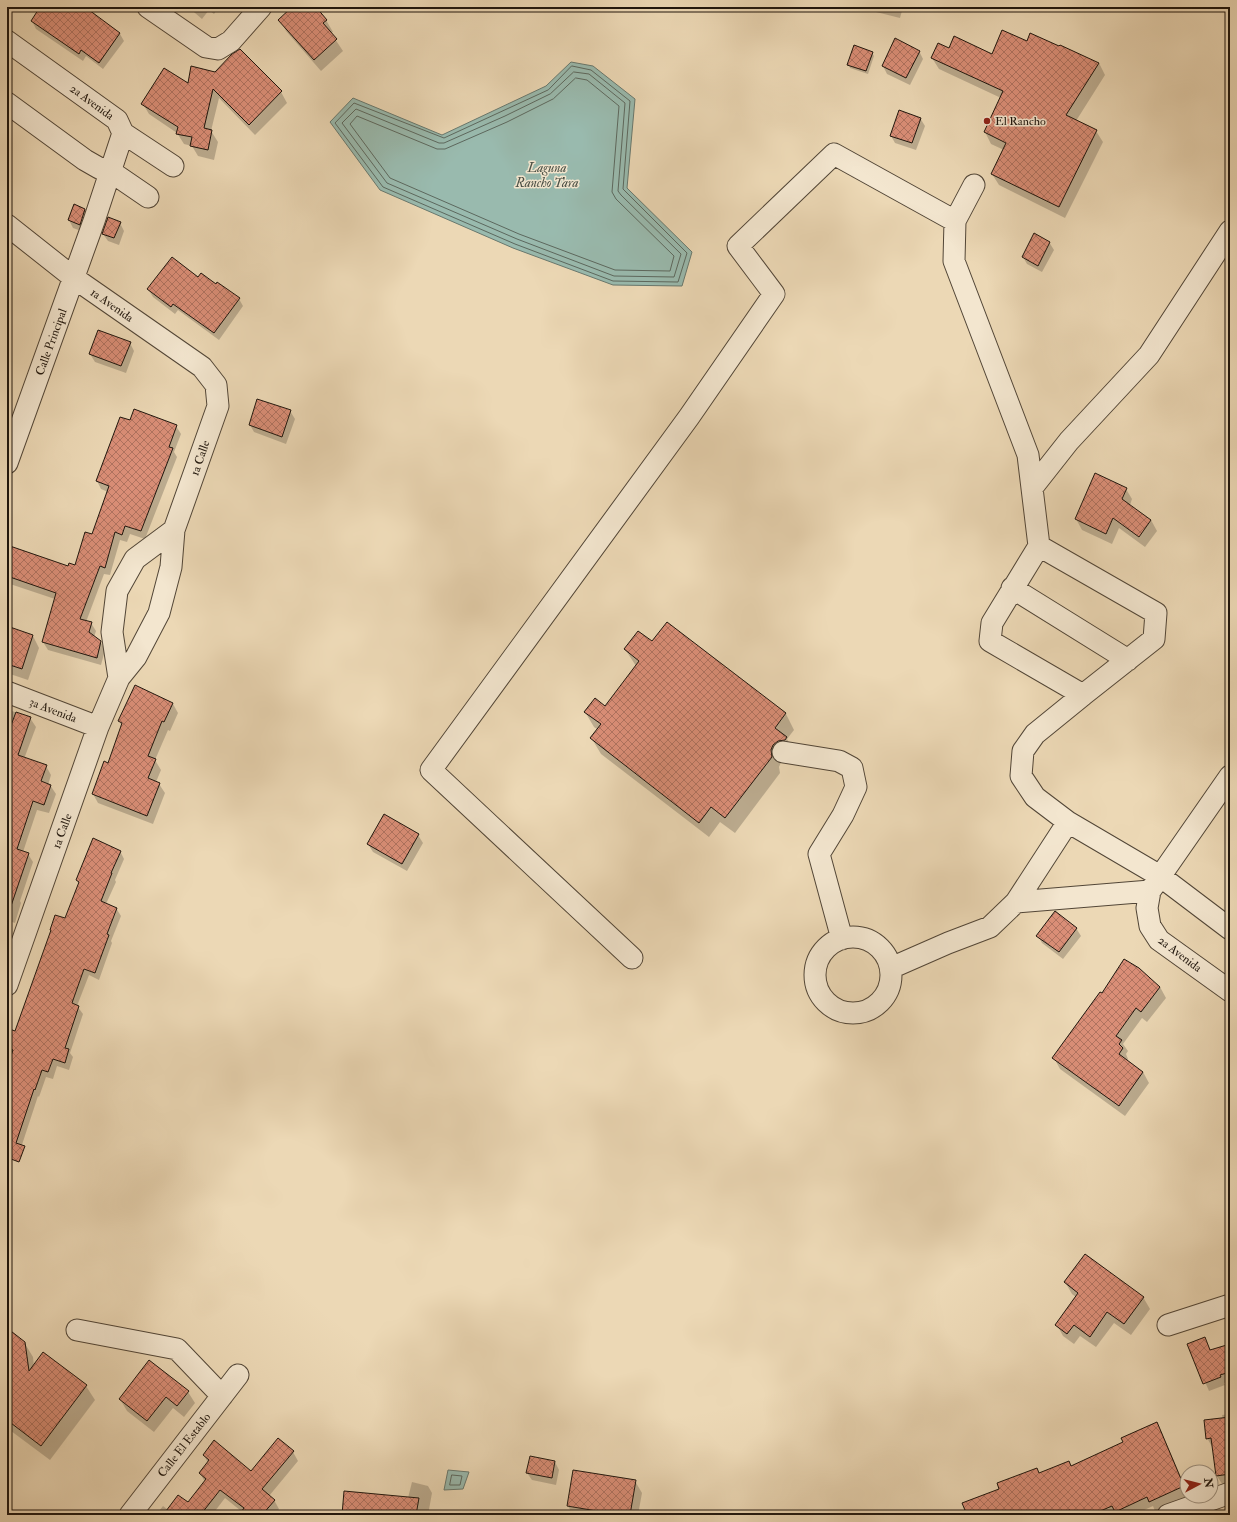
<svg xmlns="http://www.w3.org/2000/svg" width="1237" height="1522" viewBox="0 0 1237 1522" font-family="'IM FELL Double Pica',serif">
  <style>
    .water { fill: #99baae; stroke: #68786e }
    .shadow { fill: #0003 }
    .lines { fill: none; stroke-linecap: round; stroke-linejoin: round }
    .shore { stroke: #5c685e; stroke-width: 1 }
    .building { fill: url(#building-cross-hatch); stroke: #1e150d }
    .minor-casing { stroke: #524637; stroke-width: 23 }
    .minor { stroke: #f3e6cf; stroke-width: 21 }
    .poi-dot { fill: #8f2418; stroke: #f3e6cf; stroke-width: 1.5 }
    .labels { text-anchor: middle; stroke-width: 3; stroke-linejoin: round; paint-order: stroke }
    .street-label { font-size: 12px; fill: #1e150d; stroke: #f3e6cf }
    .poi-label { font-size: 12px; fill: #1e150d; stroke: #f3e6cf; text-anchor: start }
    .water-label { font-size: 13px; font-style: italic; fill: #494f45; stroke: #f3e6cf }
  </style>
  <defs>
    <pattern id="building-cross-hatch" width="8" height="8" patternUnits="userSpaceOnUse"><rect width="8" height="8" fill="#da8e77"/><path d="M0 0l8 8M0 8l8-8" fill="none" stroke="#b07360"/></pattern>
  </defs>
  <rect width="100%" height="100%" fill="#ecd8b5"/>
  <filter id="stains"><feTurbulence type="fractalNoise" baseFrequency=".005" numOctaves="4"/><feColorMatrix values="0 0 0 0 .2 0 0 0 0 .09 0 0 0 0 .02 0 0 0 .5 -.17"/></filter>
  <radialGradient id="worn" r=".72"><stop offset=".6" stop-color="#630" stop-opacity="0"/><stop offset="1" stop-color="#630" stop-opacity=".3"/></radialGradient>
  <!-- water -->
  <path class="water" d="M571,62l22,4 42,33 -8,89 65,64 -10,34 -69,-1 -100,-37 -133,-58 -50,-68 23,-24 89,37 104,-49z
    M448,1470l21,2 -6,17 -19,1z"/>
  <!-- shadow -->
  <path class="shadow" d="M41,7h48l-1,3 32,24 4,7 -21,28 -17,-13 -3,5 -47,-32 -4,-8z
    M188,7h31l-5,7 -5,-4 -7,9z
    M294,7h20l12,13 7,12 -2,1 12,18 -22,20 -35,-40 -6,-11z
    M866,7h37l-3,11 -32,-8z
    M1027,42l72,21 6,12 -29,46 20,10 7,11 -38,76 -66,-33 -7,-11 12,-24 -13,-6 -6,-12 16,-34 -62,-29 -7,-11 17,-9 43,6z
    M240,50l41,42 6,11 -32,32 -36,-37 -8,33 7,11 -4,18 -16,-4 -6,-10 -8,-2 -7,-11 -28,-19 -6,-10 72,-31z
    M919,51l4,8 -13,26 -23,-11 -4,-8z
    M872,53l2,3 -6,18 -18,-6 -1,-3z
    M920,118l5,8 -9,24 -21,-7 -4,-7z
    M85,209l4,8 -5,15 -11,-4 -4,-8z
    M120,223l4,8 -5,14 -11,-4 -5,-7z
    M1049,242l5,8 -12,22 -15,-8 -4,-7z
    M148,289l91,10 4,7 -24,34 -41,-30 -3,4 -22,-17z
    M130,343l4,8 -8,22 -31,-11 -5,-8z
    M290,411l5,8 -9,25 -32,-12 -4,-7z
    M130,422l46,4 5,8 -7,18 3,5 -32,82 -15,-5 -3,8 -7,-2 -10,35 -6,-1 -18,48 5,1 5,8 -2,6 6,4 5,9 -4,15 -53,-15 -5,-8 12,-43 -48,-16v-34l62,18 7,-1 16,-30 16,-44 -7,-3 -4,-8z
    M1126,489l6,10 -2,6 21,15 6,11 -12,16 -26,-19 -7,16 -30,-14 -6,-11z
    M667,623l119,91 8,16 -7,9 8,14 -13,7 -3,7 1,6 -45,60 -15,-11 -11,15 -108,-83 -9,-15 6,-9 -4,-3 -9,-15 20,-5 31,-41 -11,-17 27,-7z
    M7,627l26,9 6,12 -11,32 -21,-7z
    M135,686l38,18 5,9 -8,18 -2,-1 -13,30 6,10 -5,12 3,2 6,9 -12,31 -55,-21 -5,-9 15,-30 14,-38 -3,-5z
    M7,709l23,9 6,9 -12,32 22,7 5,9 -3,10h2l6,9 -7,19 -12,-3 -14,42 5,2 5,8 -13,39 1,2 -6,20 -3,-1 -5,13z
    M418,835l5,8 -16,28 -34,-19 -5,-8z
    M120,851l4,8 -9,21 1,2 -10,22 10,4 5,8 -10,25 1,2 -13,37 -10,-5 -12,31 6,8 -13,39 3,4 -4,13 -12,-4 -4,13 -7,-2 -7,20 -1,-1 -21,64 -10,-3v-88l5,-14 -5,-2v-24l9,3 49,-112 14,-35 -2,-5z
    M1076,928l5,8 -18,23 -21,-16 -4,-7z
    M1138,969l22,18 6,11 -19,24 -5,-4 -19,26 5,7 -2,3 2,5 -1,2 16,11 6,11 -24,33 -65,-47 -6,-11 48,-63z
    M1065,1282l78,15 7,12 -19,26 -17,-12 -18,24 -16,-11 -6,8 -11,-8 -6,-11 19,-28 -4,-3z
    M7,1329l17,13 9,15 1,9 52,20 9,14 -45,60 -43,-32z
    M1205,1339l6,12 19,-6v36l-6,2 1,2 -16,6 -20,-46z
    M188,1392l7,11 -11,14 -11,-9 -19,24 -27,-21 -7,-12z
    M1230,1414v72l-6,1 -7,-11 -3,-26 -7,-12 16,-19 -1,-4z
    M1156,1423l6,10 25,58v5h2l-34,15 -2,-5 -20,9h-165l71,-41 32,-7 54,-24z
    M293,1452l5,9 -29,35 5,4 5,9 -5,6h-28l-21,-17 -13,17h-56l7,-9 5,4 20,-7 17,-21 -5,-9 8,-10 -4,-8 47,17z
    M555,1462l4,8 -3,15 -24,-5 -5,-7z
    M635,1481l7,12 -4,22h-65l-5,-9z
    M412,1482l16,4 4,7 -4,22h-85l65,-17z
    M471,1512l12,3h-13z"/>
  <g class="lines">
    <!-- shore -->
    <path class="shore" d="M572,66l19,4 39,31 -7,88 64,64 -9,29 -65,-1 -98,-37 -132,-57 -48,-64 19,-20 90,35 104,-48z
      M574,72l15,2 36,29 -7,88 3,4 60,59 -7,23 -60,-1 -97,-37 -130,-56 -45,-60 14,-14 83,34h5l61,-27 45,-22z
      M576,78l11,2 32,26 -7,86 4,7 58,57 -4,15 -55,-1 -96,-36 -129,-56 -40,-54 7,-8 80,33h8l62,-27 46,-23z
      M452,1475l10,1 -2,9h-10z"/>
  </g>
  <!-- building -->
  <path class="building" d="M40,7h45l35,26 -21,30 -18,-13 -2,4 -48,-33z
    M292,7h24l11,13 -4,3 14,16 -23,21 -36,-40z
    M1002,30l25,11 3,-8 29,13 1,-1 39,18 -33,52 31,15 -38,77 -68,-33 15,-31 -22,-11 19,-41 -72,-33 7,-15 11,5 5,-12 38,18z
    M895,38l25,13 -14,27 -24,-12z
    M854,45l19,7 -7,19 -19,-6z
    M240,49l42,42 -33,34 -36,-36 -9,39 8,2 -4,20 -18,-4 2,-9 -16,-3 2,-7 -37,-23 23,-36 24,15 3,-17 24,6 17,-18z
    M899,110l22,8 -9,25 -22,-7z
    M74,204l11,5 -5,16 -12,-5z
    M108,217l13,5 -7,16 -12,-4z
    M1034,233l16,9 -12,24 -16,-9z
    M172,257l26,20 3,-4 15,11 1,-2 23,16 -26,35 -41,-29 -2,3 -24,-18z
    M98,330l33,12 -10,24 -32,-12z
    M257,399l34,11 -9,27 -33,-12z
    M134,409l43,16 -8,22 4,1 -32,83 -16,-5 -3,9 -7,-3 -10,36 -5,-2 -20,53 12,3 -3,10 12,9 -4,17 -55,-16 14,-49 -49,-17v-31l61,21 1,-3 6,2 10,-33 7,2 17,-48 -13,-5 24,-64 10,3z
    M1095,473l32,15 -5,11 29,21 -12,17 -26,-19 -7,16 -31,-15z
    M667,622l119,91 -11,15 12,9 -2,3 -7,1 -5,4 -2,5 1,7 -47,61 -14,-11 -12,16 -109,-85 11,-14 -17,-12 11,-14 10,8 34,-45 -15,-12 14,-18 14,10z
    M7,626l26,9 -11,34 -15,-5z
    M135,685l38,18 -9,19 -2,-1 -14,35 8,3 -8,19 12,5 -13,33 -55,-22 12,-33 4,2 14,-40 -4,-2z
    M16,712l15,5 -13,38 29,10 -6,16 10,4 -7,20 -11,-4 -16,48 12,4 -19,56h-3v-173z
    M384,814l35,20 -17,30 -35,-20z
    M93,838l28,13 -10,22h1l-11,28 16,7 -10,26 2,1 -14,38 -11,-4 -12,34 7,3 -14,42 4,1 -4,14 -12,-4 -5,13 -6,-2 -7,20 -1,-1 -18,54 9,3 -6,16 -8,-3 -1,2 -3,-1v-92l6,-18 -6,-3v-19l8,3 36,-101h-1l5,-15 10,3 14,-36 -3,-2z
    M1055,911l22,17 -18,24 -23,-16z
    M1124,959l15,9 21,19 -19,25 -5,-4 -20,28 6,4 -3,4 4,4 -4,6 24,18 -24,34 -67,-48 48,-66 2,1z
    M1085,1254l59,43 -20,27 -17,-12 -17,25 -16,-12 -7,9 -12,-9 23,-32 -14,-11z
    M7,1328l18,14 4,29 14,-19 44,33 -46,61 -34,-26z
    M1205,1337l5,13 20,-6v28l-10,3 1,2 -18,7 -16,-40z
    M149,1360l40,31 -12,15 -11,-9 -19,24 -28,-22z
    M1230,1417v57l-14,2 -5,-38 -5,1 -2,-19z
    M1157,1422l27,64 -35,16 -2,-5 -32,15 -3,-6 -21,9h-19l-2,-5 -17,5h-86l-5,-12 37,-14 -2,-6 40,-15 2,5 30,-12 2,5 52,-24 -2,-4z
    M278,1438l16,13 -32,38 13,11 -13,15h-23l5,-7 -24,-18 -18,23 2,2h-41l15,-20 10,7 18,-23 -7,-6 10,-13 -6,-5 11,-15 37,31z
    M530,1456l25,5 -3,17 -26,-5z
    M573,1470l63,10 -6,35h-9l-54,-9z
    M344,1491l75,7 -3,17h-74z"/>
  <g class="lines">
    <!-- minor casing -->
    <g class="minor-casing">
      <path id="minor" d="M148,7l58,40 12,2 13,-8 30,-34
        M7,41l110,79 6,13 50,33
        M7,103l78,57 14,8 11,3 38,26
        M974,185l-19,36 -1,40 74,194 11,91 -47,77 -2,18 93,54 -48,39 -12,17 -2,25 14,21 33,25 92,54 70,53
        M7,225l67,53 128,89 14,18 2,21 -44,124 -3,37 -12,46 -23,44 -17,21 -21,49 -91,258
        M7,463l87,-242 29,-88
        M1032,488l37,-47 80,-86 81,-124
        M1039,546l117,67 -2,26 -71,56
        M1012,588l116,72
        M119,678l-7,-46 5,-41 18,-32 39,-29
        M7,692l91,35
        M783,752l56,9 13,7 4,19 -13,28 -24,39 23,85
        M1230,776l-80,115 -3,17 3,18 9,14 71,51
        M1016,902l134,-11
        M815 975a38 38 0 1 1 76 0a38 38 0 1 1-76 0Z
        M632,958l-201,-188 258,-353 85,-123 -36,-48 96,-92 121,67
        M891,968l57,-25 42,-16 26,-25 52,-80
        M1168,1325l62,-20
        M77,1330l100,19 45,47
        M130,1515l108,-140
        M1168,1515l62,-22"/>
    </g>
    <!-- minor -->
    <use href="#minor" class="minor"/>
  </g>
  <!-- markers -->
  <circle class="poi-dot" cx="987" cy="121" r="4"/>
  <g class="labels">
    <!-- street labels -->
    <g class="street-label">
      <text transform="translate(92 102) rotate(36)" y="4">2a Avenida</text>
      <text transform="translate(112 305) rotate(35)" y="4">1a Avenida</text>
      <text transform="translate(51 342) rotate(-70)" y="4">Calle Principal</text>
      <text transform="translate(200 458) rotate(-71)" y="4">1a Calle</text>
      <text transform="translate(53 710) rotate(21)" y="4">3a Avenida</text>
      <text transform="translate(62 831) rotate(-70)" y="4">1a Calle</text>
      <text transform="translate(1180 954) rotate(37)" y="4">2a Avenida</text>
      <text transform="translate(184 1445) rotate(-52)" y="4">Calle El Establo</text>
    </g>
    <!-- poi labels -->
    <g class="poi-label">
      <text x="995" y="125">El Rancho</text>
    </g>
    <!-- water labels -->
    <g class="water-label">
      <text x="547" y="172">Laguna<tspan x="547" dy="15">Rancho Tara</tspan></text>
    </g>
  </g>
  <!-- margin -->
  <rect width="1237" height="1522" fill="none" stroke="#ecd8b5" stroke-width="24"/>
  <rect x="8" y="8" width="1221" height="1506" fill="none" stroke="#1e150d" stroke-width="2"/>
  <rect x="12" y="12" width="1213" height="1498" fill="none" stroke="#1e150d"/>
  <!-- north arrow -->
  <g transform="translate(1199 1484) rotate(83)"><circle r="19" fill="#f3e6cf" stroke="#9e9281"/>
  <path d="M0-3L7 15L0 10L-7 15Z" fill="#8f2418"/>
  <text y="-6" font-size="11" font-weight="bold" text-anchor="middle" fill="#1e150d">N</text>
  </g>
  <rect width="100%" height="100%" filter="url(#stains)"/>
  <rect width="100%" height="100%" fill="url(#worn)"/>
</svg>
